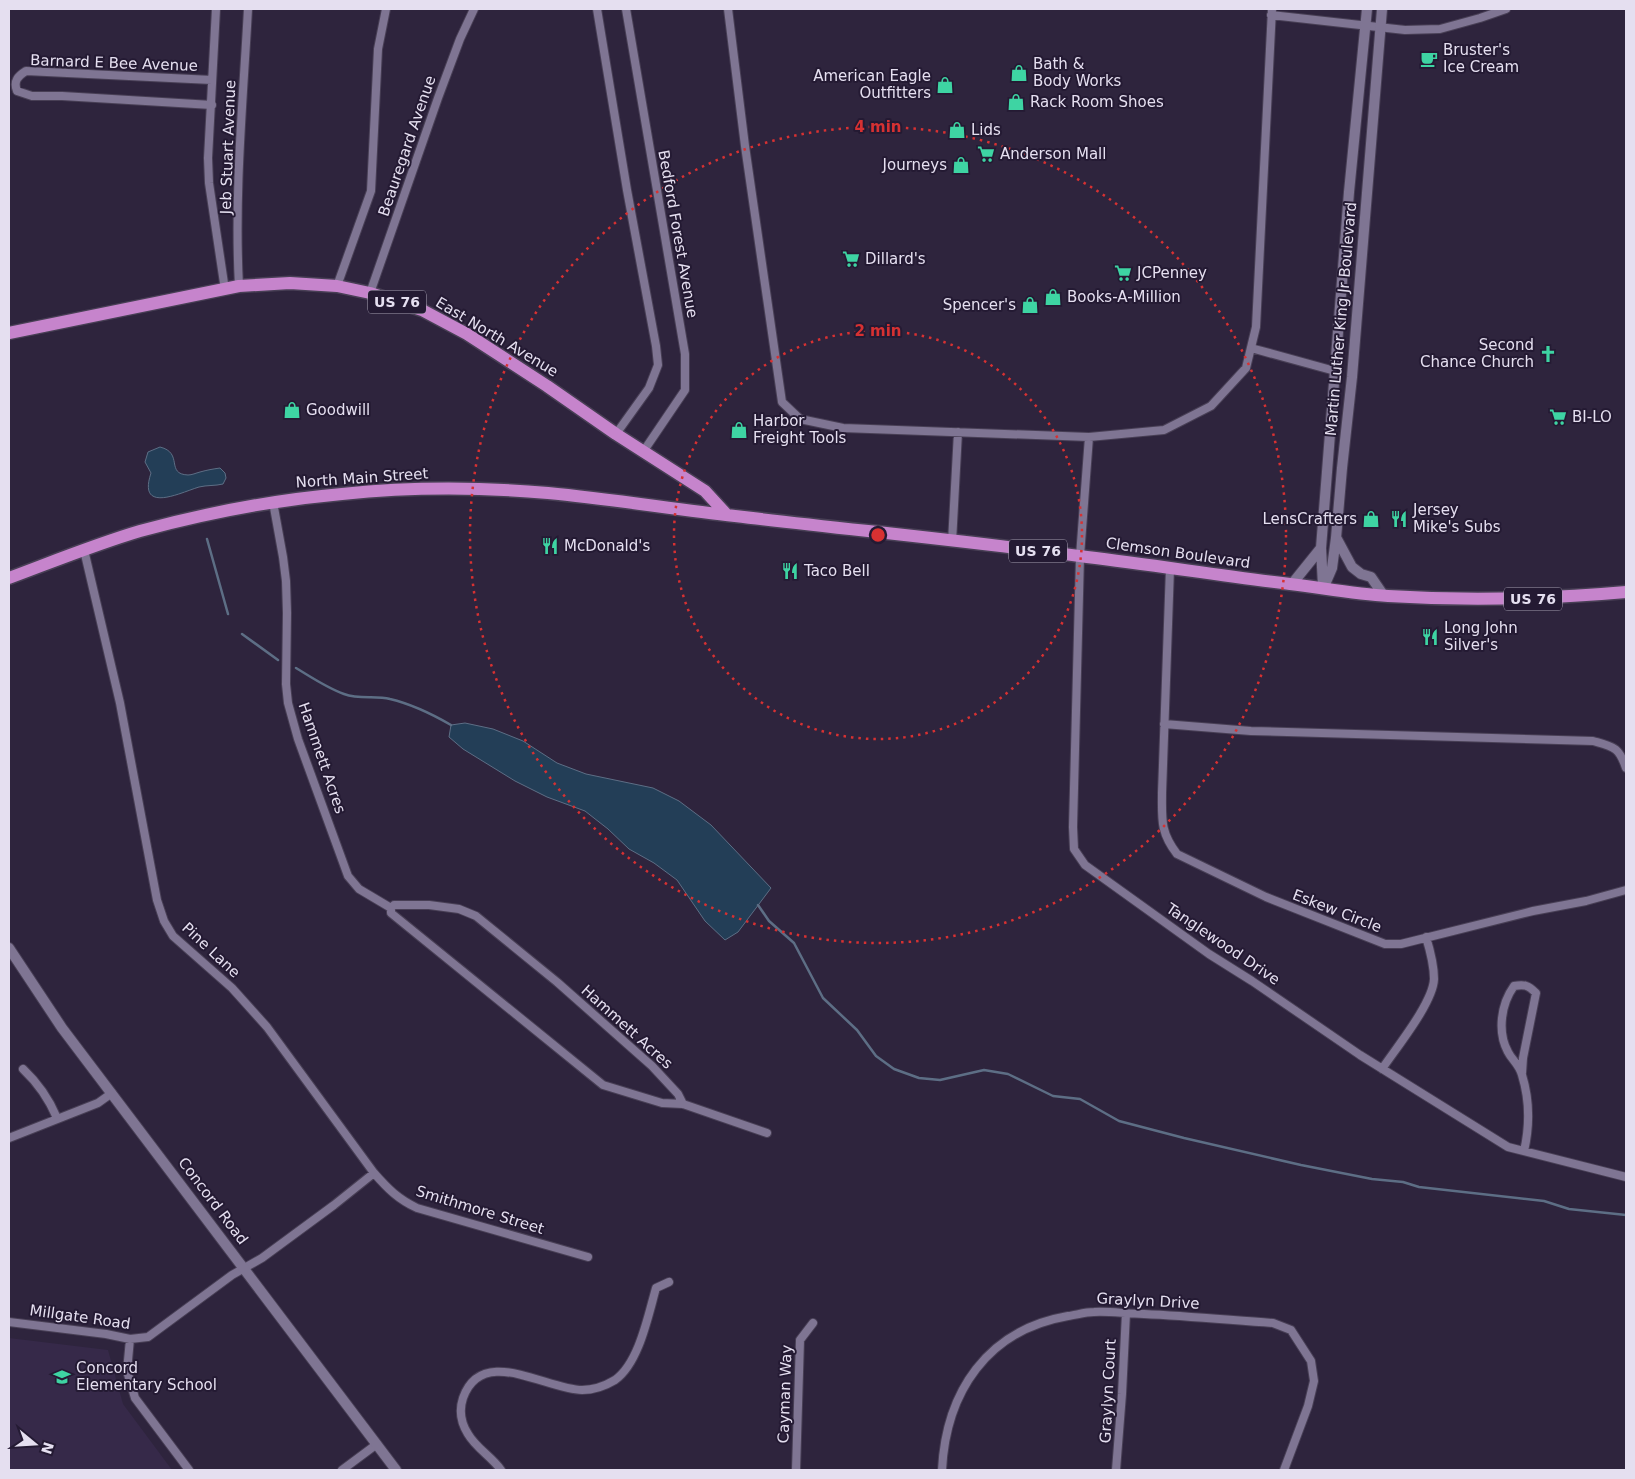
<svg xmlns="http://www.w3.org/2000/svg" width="1635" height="1479" viewBox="0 0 1635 1479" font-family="'DejaVu Sans',sans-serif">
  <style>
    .built { fill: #362949 }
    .water { fill: #233e57; stroke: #5d6e85 }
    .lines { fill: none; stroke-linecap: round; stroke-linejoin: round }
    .stream { stroke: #5d6e85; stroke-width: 2.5 }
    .minor-casing { stroke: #483f55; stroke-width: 10 }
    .tertiary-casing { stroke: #483f55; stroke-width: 12 }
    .primary-casing { stroke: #483f55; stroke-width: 15 }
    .minor { stroke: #7f7593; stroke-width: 8 }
    .tertiary { stroke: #7f7593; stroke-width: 10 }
    .primary { stroke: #c684cc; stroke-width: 12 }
    .ring { fill: none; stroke: #d73132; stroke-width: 2.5; stroke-dasharray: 2.5 5 }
    .labels { text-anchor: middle; stroke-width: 4; stroke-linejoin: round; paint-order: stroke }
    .shield { fill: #241a33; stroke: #aba4b7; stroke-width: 1 }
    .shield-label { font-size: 14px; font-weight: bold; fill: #e5dff0 }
    .poi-label { font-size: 15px; fill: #e5dff0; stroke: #241a33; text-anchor: start }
    .street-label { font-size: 15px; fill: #e5dff0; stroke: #241a33 }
    .centre { fill: #d73132; stroke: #241a33; stroke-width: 2.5 }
    .ring-label { font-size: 15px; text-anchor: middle; font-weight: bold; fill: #d73132; stroke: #241a33; stroke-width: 4; stroke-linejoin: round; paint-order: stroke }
  </style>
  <rect width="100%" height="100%" fill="#2e243d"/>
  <!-- built -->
  <path class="built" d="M9,1338l99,12 15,54 49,66h-163z"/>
  <!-- water -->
  <path class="water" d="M160,447c24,6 5,27 28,28 4,0 8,-2 12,-3 7,-2 13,-3 20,-4l5,5 1,5 -3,6c-8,2 -16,1 -24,3 -17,5 -62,28 -48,-14l-6,-11 3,-10z
    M465,723l28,6 30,12 34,22 29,11 67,14 26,13 32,24 60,63 -33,44 -13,8 -20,-19 -28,-41 -23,-17 -25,-14 -21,-20 -23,-18 -38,-14 -32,-16 -52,-32 -14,-12 2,-12z"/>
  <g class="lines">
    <!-- stream -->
    <path class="stream" d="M207,539l21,75
      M242,634l36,26
      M296,668c15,9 31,20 48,26 16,6 32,1 46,5 21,5 42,15 61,26
      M758,905l11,16 25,22 29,55 34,32 19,26 18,13 25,9 21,2 44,-10 24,4 45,22 27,3 39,22 65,17 117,27 71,14 31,3 16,5 125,14 25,8 57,6"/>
    <!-- minor casing -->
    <g class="minor-casing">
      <path id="minor" d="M216,9l-8,149 1,25 16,107
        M597,9l30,181 29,156 2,19 -9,23 -33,46
        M626,9l59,345v36l-42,62
        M728,9l17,137 37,256 18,17 43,9 246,9 75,-7 47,-24 35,-38 10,-41 16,-318
        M1271,15l134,15 35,-1 40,-11 26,-9
        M212,105l-150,-9h-30l-15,-5c-4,-10 1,-15 9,-20l186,9
        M239,286c-5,-92 4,-185 9,-277
        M337,286l34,-95 7,-142 8,-40
        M370,293l68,-195 22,-59 14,-30
        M1251,348l84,23
        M1089,437l-9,119 -7,271 1,22 11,16 124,89 43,27 108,74 148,92 118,30
        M273,502l10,55 3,24 1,32 -1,71 2,19 10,36 50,137 11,13 32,19
        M952,542l6,-110
        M84,550l36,153 37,197 7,21 9,15 59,52 35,39 107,146c14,16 24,26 43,35l171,49
        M1170,568l-8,225c0,26 -2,39 15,61l89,43 119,47h16l132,-33 53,-10 40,-11
        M1164,724l87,7 342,10c21,6 26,6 33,27
        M23,1069c16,15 26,30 34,49
        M1382,1069c14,-21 51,-66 52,-90 0,-15 -4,-29 -8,-42
        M1522,1073l1,-15 13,-65c-8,-8 -12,-9 -22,-7 -13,18 -17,46 -6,66 4,8 11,12 14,23 8,26 8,50 2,76
        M683,1104l-5,-10 -26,-28 -95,-84 -81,-66 -17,-7 -30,-4h-35l-3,3v5l212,172 59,18 21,1 84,29
        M9,1138l89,-35 14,-10
        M9,1322l97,12 24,5 18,-2 84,-62 30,-17 72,-53 40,-32
        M130,1339l-3,32 8,27 54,72
        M342,1470l35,-26
        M501,1470c-9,-13 -25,-22 -33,-36 -7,-11 -9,-24 -5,-36 19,-54 84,-8 119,-8 12,0 23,-4 33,-10 24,-17 33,-64 41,-92l13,-6
        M796,1470l4,-130 13,-17
        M942,1470c4,-78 45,-140 126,-154 8,-1 17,-4 26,-4 16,-1 33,2 50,2 43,2 86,6 129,9l18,7 20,31 3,20 -6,25 -24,64
        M1116,1470l6,-76 4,-81"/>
    </g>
    <!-- tertiary casing -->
    <g class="tertiary-casing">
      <path id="tertiary" d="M1337,539l15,28 9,7 10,3 13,19
        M1292,584l29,-36
        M1323,586l-2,-38 6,-76 22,-280 18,-183
        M1323,589l9,-21 4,-30 6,-70 10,-91 30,-368
        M9,948l53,80 334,442"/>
    </g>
    <!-- primary casing -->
    <g class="primary-casing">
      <path id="primary" d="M9,333l230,-47 51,-3 47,3 33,7 52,17 45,24 80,52 69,48 89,57 22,24
        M9,578c43,-16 87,-34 131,-47 66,-18 134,-31 202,-37 68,-7 137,-7 206,-1 62,6 125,16 187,23 117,14 235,25 352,41 67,8 135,19 203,27 33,4 65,10 98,12 80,5 159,3 238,-4"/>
    </g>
    <!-- minor -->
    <use href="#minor" class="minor"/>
    <!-- tertiary -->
    <use href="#tertiary" class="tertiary"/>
    <!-- primary -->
    <use href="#primary" class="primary"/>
  </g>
  <!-- distance rings -->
  <g class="ring">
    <circle cx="878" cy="535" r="204"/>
    <circle cx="878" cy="535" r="408"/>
  </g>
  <!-- icons -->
  <defs>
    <g id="cafe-bare" transform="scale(1.35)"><path d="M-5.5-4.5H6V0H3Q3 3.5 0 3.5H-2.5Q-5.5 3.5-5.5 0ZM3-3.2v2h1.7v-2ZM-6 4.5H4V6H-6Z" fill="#3ed4a3" stroke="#241a33" stroke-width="2.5" paint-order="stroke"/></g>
    <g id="shop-bare" transform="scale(1.35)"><path d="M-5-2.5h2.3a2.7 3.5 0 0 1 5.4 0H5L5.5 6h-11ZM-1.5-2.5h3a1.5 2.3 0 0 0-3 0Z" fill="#3ed4a3" stroke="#241a33" stroke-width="2.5" paint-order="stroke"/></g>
    <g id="supermarket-bare" transform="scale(1.35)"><path d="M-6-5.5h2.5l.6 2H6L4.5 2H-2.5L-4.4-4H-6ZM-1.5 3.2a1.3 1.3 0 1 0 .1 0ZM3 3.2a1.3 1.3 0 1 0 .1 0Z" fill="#3ed4a3" stroke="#241a33" stroke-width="2.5" paint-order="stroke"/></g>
    <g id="church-bare" transform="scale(1.35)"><path d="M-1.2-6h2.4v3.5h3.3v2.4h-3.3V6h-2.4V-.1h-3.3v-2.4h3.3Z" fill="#3ed4a3" stroke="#241a33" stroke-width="2.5" paint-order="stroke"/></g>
    <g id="restaurant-bare" transform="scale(1.35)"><path d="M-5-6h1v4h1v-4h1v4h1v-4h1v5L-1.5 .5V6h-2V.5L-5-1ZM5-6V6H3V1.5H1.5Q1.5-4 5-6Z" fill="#3ed4a3" stroke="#241a33" stroke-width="2.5" paint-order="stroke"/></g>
    <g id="school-bare" transform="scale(1.35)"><path d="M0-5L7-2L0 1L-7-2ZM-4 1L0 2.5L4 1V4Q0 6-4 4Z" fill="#3ed4a3" stroke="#241a33" stroke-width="2.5" paint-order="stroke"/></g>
  </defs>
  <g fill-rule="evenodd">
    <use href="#cafe-bare" x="1429" y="59"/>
    <use href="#shop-bare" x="1019" y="73"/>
    <use href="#shop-bare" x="945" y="85"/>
    <use href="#shop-bare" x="1016" y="102"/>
    <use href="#shop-bare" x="957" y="130"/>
    <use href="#supermarket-bare" x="986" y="154"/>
    <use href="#shop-bare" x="961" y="165"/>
    <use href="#supermarket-bare" x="851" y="259"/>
    <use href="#supermarket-bare" x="1123" y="273"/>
    <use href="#shop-bare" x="1053" y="297"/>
    <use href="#shop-bare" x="1030" y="305"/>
    <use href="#church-bare" x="1548" y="354"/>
    <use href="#shop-bare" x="292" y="410"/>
    <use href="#supermarket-bare" x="1558" y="417"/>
    <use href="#shop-bare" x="739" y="430"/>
    <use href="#shop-bare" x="1371" y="519"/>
    <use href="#restaurant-bare" x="1399" y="519"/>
    <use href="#restaurant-bare" x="550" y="546"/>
    <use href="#restaurant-bare" x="790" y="571"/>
    <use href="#restaurant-bare" x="1430" y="637"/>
    <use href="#school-bare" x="62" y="1377"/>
  </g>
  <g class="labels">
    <!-- shield labels -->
    <g class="shield">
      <rect x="368" y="290.5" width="58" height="23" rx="4"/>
      <rect x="1009" y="539.5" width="58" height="23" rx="4"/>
      <rect x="1504" y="587.5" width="58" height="23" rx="4"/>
    </g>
    <g class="shield-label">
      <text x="397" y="307">US 76</text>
      <text x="1038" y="556">US 76</text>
      <text x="1533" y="604">US 76</text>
    </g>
    <!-- poi labels -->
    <g class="poi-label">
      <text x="1443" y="55">Bruster's<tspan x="1443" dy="17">Ice Cream</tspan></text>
      <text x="1033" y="69">Bath &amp;<tspan x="1033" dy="17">Body Works</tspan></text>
      <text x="931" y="81" text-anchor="end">American Eagle<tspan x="931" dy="17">Outfitters</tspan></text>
      <text x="1030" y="107">Rack Room Shoes</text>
      <text x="971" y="135">Lids</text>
      <text x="1000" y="159">Anderson Mall</text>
      <text x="947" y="170" text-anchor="end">Journeys</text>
      <text x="865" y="264">Dillard's</text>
      <text x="1137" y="278">JCPenney</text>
      <text x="1067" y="302">Books-A-Million</text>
      <text x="1016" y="310" text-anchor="end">Spencer's</text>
      <text x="1534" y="350" text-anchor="end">Second<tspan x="1534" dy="17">Chance Church</tspan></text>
      <text x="306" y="415">Goodwill</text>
      <text x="1572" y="422">BI-LO</text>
      <text x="753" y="426">Harbor<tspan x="753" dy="17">Freight Tools</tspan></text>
      <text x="1413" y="515">Jersey<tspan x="1413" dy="17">Mike's Subs</tspan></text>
      <text x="1357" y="524" text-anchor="end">LensCrafters</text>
      <text x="564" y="551">McDonald's</text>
      <text x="804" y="576">Taco Bell</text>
      <text x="1444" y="633">Long John<tspan x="1444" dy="17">Silver's</tspan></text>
      <text x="76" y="1373">Concord<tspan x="76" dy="17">Elementary School</tspan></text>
    </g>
    <!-- street labels -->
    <g class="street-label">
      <text transform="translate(114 63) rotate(2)" y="5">Barnard E Bee Avenue</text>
      <text transform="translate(407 146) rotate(-71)" y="5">Beauregard Avenue</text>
      <text transform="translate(228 147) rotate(-88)" y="5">Jeb Stuart Avenue</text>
      <text transform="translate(678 234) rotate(80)" y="5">Bedford Forest Avenue</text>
      <text transform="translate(1341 319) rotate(-85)" y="5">Martin Luther King Jr Boulevard</text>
      <text transform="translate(497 337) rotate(31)" y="5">East North Avenue</text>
      <text transform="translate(362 478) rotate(-4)" y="5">North Main Street</text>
      <text transform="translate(1178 553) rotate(8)" y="5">Clemson Boulevard</text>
      <text transform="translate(322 758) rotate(71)" y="5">Hammett Acres</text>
      <text transform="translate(1337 911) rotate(21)" y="5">Eskew Circle</text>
      <text transform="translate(1223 944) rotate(34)" y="5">Tanglewood Drive</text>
      <text transform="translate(211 950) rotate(43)" y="5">Pine Lane</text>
      <text transform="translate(627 1027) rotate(42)" y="5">Hammett Acres</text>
      <text transform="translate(213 1201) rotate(53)" y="5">Concord Road</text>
      <text transform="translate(480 1210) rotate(17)" y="5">Smithmore Street</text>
      <text transform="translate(1148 1301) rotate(3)" y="5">Graylyn Drive</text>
      <text transform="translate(80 1317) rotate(8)" y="5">Millgate Road</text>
      <text transform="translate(1108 1391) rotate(-87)" y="5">Graylyn Court</text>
      <text transform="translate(785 1394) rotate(-88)" y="5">Cayman Way</text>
    </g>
  </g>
  <circle cx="878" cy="535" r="8" class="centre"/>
  <g class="ring-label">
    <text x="878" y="132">4 min</text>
    <text x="878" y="336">2 min</text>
  </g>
  <!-- border -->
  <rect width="1635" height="1479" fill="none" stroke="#e5dff0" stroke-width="20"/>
  <!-- north arrow -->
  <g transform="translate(35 1444) rotate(108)" stroke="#241a33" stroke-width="4" paint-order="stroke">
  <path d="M0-4L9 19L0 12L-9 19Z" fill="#e5dff0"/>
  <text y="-8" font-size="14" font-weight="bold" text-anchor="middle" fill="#e5dff0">N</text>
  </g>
</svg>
